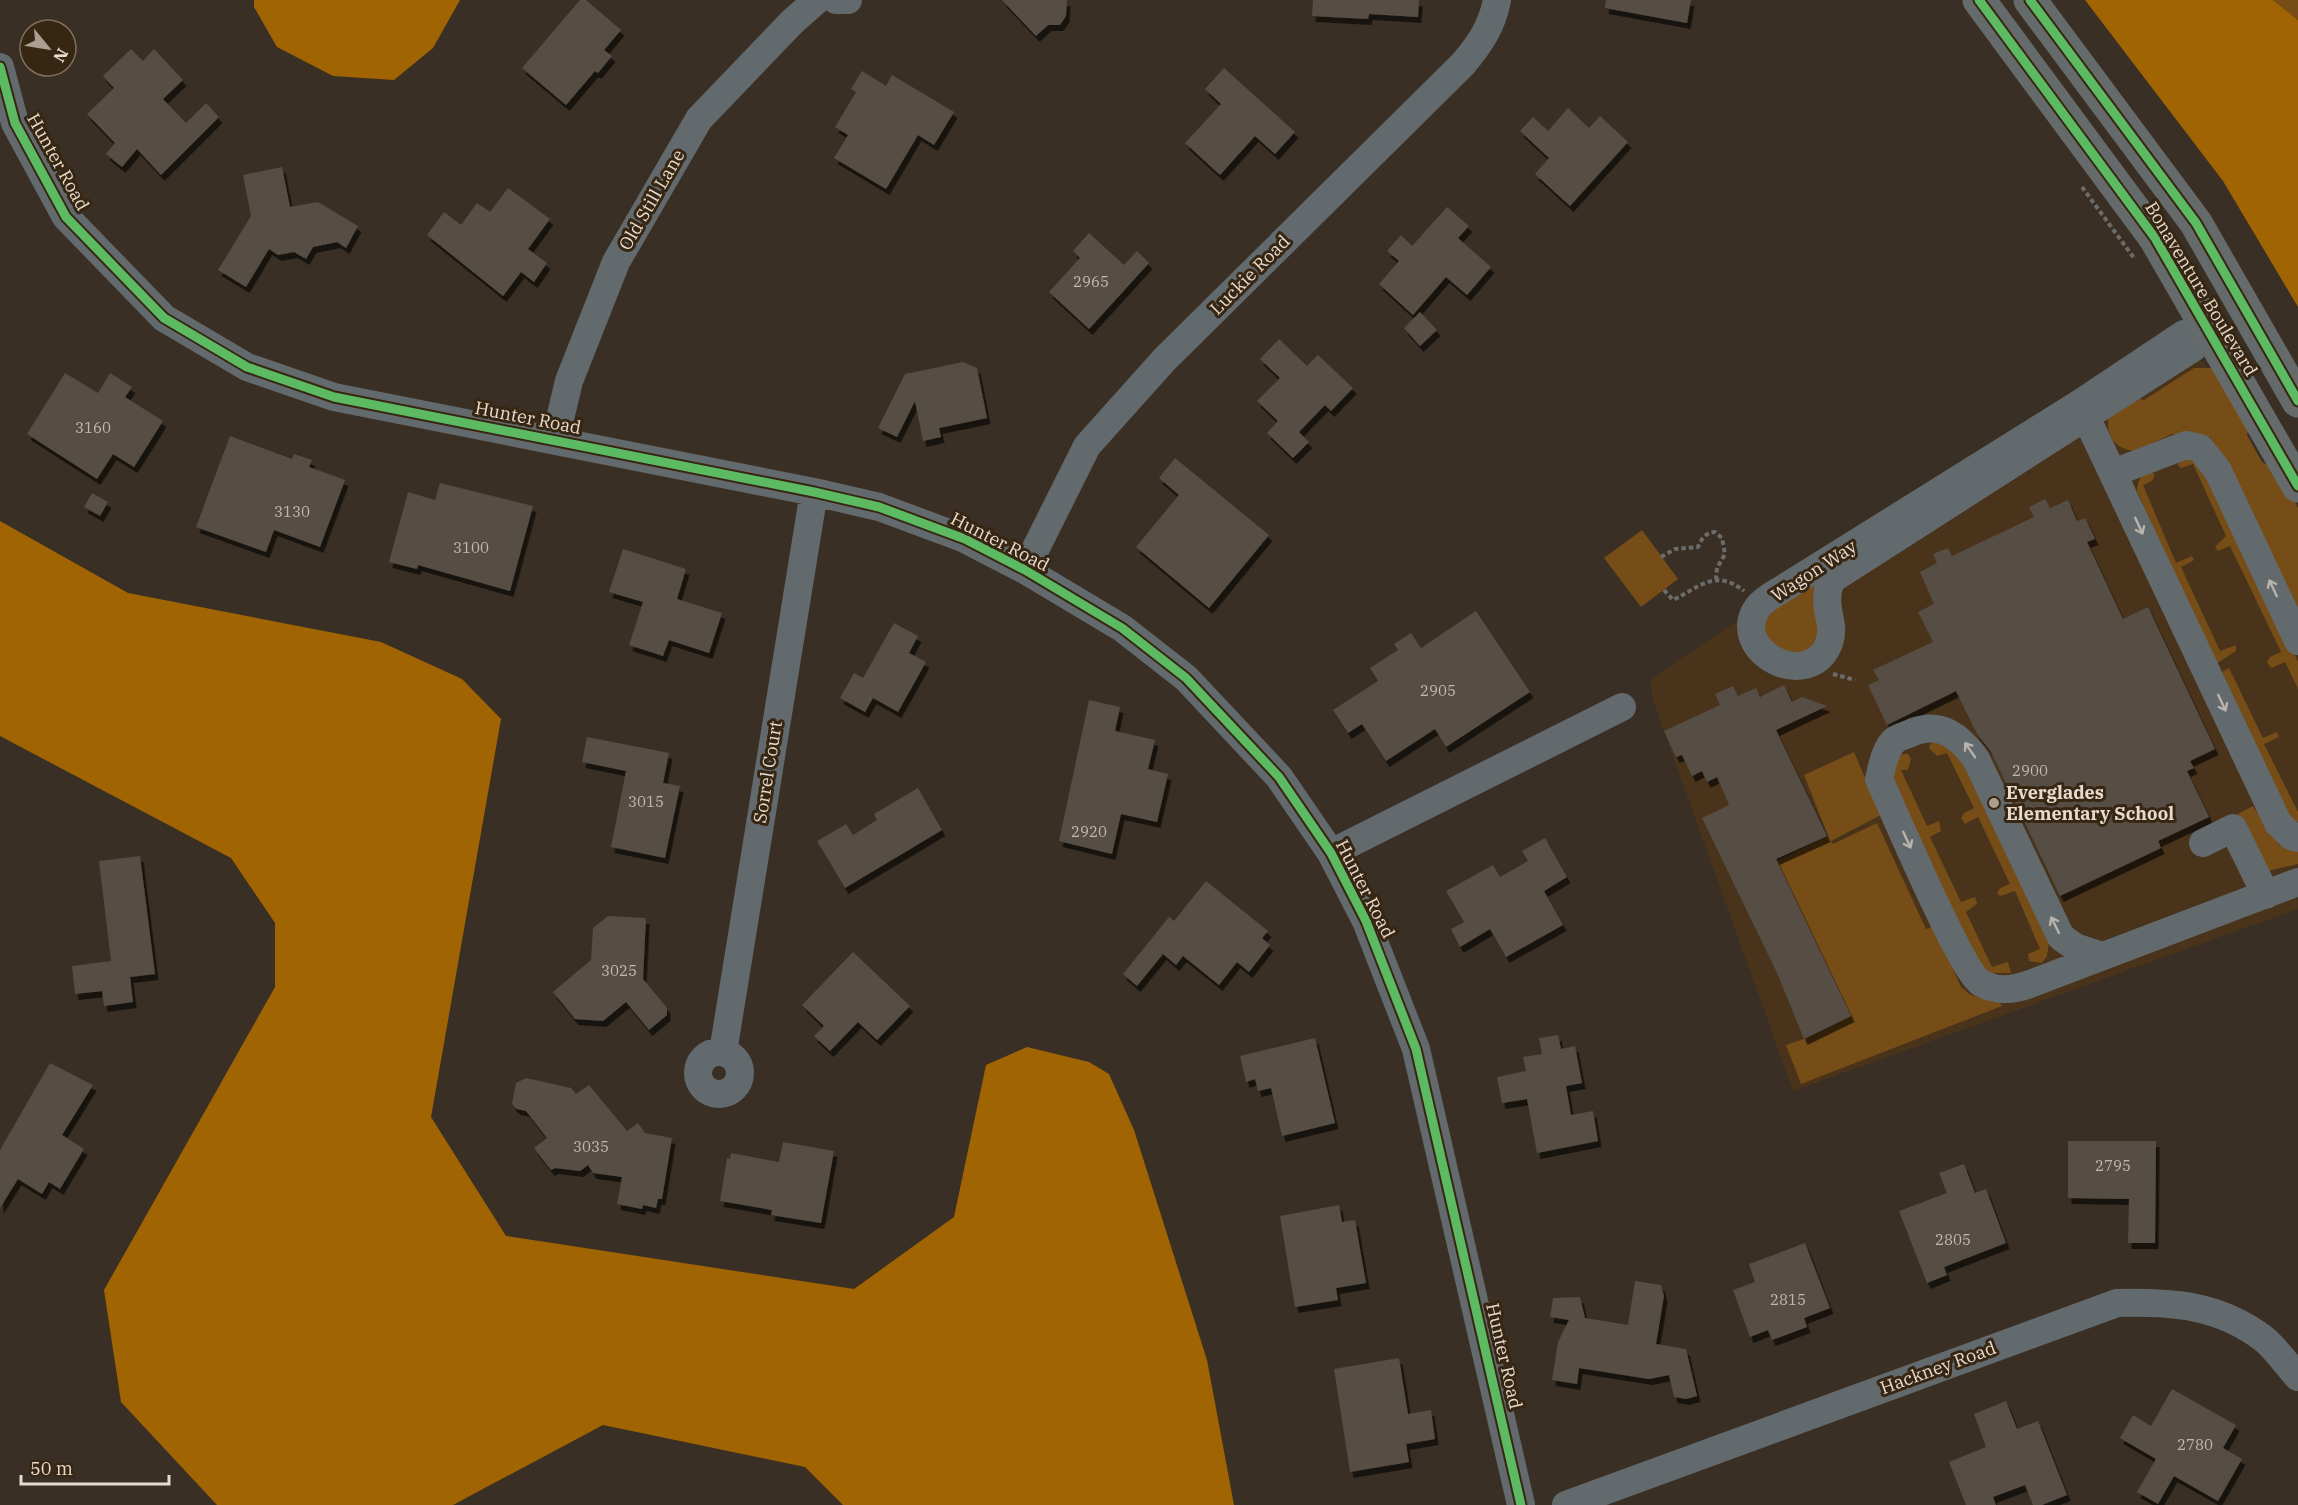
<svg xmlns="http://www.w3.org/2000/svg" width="2298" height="1505" viewBox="0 0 2298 1505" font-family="'IBM Plex Serif',serif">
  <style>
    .built { fill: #49331b }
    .green { fill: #774d17 }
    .water { fill: #a06403 }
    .building { fill: #564d44; filter: url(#shadow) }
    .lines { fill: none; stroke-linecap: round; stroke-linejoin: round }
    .path { stroke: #6b6d6c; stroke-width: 4; stroke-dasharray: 4.5 3; stroke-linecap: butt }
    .minor { stroke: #636a6d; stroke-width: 28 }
    .major { stroke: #656a6a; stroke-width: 33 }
    .cycleway-casing { stroke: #372612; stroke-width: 13 }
    .cycleway { stroke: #5cba63; stroke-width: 9 }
    .oneway { stroke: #b9b3ad }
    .poi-dot { fill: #aa9f93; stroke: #372612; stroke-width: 2 }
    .labels { text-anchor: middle; stroke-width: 6; stroke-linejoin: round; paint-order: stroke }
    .number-label { font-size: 15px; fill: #c3b8ac }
    .street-label { font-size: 18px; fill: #e7dbcf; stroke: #372612 }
    .poi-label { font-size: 18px; font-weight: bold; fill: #e7dbcf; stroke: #372612; text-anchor: start }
  </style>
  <defs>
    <filter id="shadow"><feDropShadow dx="3.5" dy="6" stdDeviation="0" flood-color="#0009"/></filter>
  </defs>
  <rect width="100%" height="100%" fill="#3a2f24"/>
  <!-- built -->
  <path class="built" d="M2177,339l40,37 81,177v356l-505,182 -141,-393 -1,-19 108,-73z"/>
  <!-- green -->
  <path class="green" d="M2273,0h25v20z
    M2194,368h21l36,55 -4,12 15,27 18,9 18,37v115l-88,-186 -38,-3 -37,17c-21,-2 -30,-16 -26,-36l27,-17 8,2z
    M2187,456l14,8 97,198v27l-13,-27 -14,6 -4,-6 3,-5 11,-5 -51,-106 -12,5 -3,-4 11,-11 -33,-72 -12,4 -3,-3 2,-5z
    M2151,472l4,3 -3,6 -9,4 33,78 16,-7 2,4 -13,7 39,84 16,-6v6l-20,13 -79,-173c1,-11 3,-16 14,-19z
    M1642,530l36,49 -37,28 -37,-49z
    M1819,578l5,48 -20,31 -35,-10 -6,-24 2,-9z
    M2229,668l34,70 14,-6 2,5 -15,7 34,68v11l-7,-3 -69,-148z
    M1931,742l27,6 91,194 -2,14 -5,7 -13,-2 -1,-7 12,-5 -25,-58 -15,5 -3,-3 3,-5 10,-4 -32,-67 -13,7 -4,-6 3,-5 10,-5 -27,-55 -10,3 -8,-8z
    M1854,752l27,63 -50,26 2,3 44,-21 49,106 8,-3 27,61 10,8 29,8 2,3 -201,78 -15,-39 18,-6 47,-23 -74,-155 50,-25 2,2 -25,-63z
    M1902,754h6l3,5 -3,11h-7l26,56 12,-5 2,10 -11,6 31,65 14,-5 2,7 -11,8 26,55 16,-5 3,11h-23l-10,-9 -86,-183 1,-16z
    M2253,806l26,39 19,6v13l-30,7 -30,-57z"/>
  <!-- water -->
  <path class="water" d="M254,0h206l-27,48 -39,32 -61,-4 -56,-29 -23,-40z
    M2085,0h188l25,20v287l-75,-126z
    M0,521l128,72 253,49 81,37 39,40 -70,398 75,119 348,53 100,-72 32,-152 41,-18 62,15 20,12 25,56 73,230 27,145h-391l-38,-38 -202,-42 -150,80h-236l-96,-103 -17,-112 171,-303v-64l-44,-65 -231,-122z"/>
  <!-- building -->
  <path class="building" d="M580,0h6l35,30 -17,20 8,6 -14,17 -3,-2 -29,34 -44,-37z
    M1002,0h65l-1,16 -6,9h-12l-12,11z
    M1313,0h106l-1,17 -49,-3 -1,5 -56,-3z
    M1606,0h85l-4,23 -82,-15z
    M131,49l12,12 11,-12 29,31 -20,19 23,24 20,-20 13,14 -58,58 -24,-26 -15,18 -16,-13 9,-11 -28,-29 27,-26 -11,-12z
    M1224,68l71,64 -20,22 -20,-18 -35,39 -35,-32 36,-39 -16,-15z
    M862,71l24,15 6,-11 62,37 -20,33 -16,-10 -32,54 -52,-31 14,-23 -13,-8 21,-35 -5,-3z
    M1568,108l21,20 11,-12 28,26 -58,64 -35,-32 14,-16 -29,-27 13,-14 15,14z
    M282,167l8,40 28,-5 40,24 -12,22 -9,-6 -24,5 -7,12 -12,-7 -16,3 -9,-6 -23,38 -28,-17 33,-54 -8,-41z
    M508,188l42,31 -22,30 19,14 -13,19 -13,-10 -18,24 -76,-61 17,-23 17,13 16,-22 13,9z
    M1447,207l22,19 -11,12 33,29 -24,28 -21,-18 -33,38 -34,-31 20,-23 -12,-10 14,-16 11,11z
    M1089,233l35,32 13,-14 12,12 -60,66 -40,-37 31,-34 -7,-7z
    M1420,312l17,18 -17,16 -16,-18z
    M1279,339l28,27 11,-11 35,33 -22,23 -6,-6 -26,27 10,10 -16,16 -26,-25 11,-12 -21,-20 23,-23 -20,-19z
    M963,362l14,6 10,50 -48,10 2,9 -18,4 -8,-40 -18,36 -19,-9 27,-54z
    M65,373l33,20 12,-20 22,14 -7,10 38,24 -29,46 -21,-13 -16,25 -70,-45z
    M230,436l62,23 2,-5 18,6 -3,7 36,13 -25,67 -46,-17 -8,22 -70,-25z
    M1175,458l94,77 -60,73 -73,-61 43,-52 -20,-17z
    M440,483l93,23 -23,85 -92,-26 -1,4 -28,-7 19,-70 27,8z
    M92,493l16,9 -8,14 -16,-9z
    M2045,499l5,9 18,-8 9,21 8,-3 10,21 -8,3 36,77 25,-12 67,142 -25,12 4,7 -7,3 22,46 -51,24 3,7 -101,48 -69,-144 -14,-18 -21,-43 -69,34 -19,-40 11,-5 -6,-10 60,-28 -15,-30 16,-8 -14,-32 17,-9 -4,-9 15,-6 4,8 82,-39 -5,-10z
    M623,549l63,20 -9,30 45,14 -13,40 -40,-13 -6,16 -34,-11 14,-43 -34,-10z
    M1476,611l54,81 -84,55 -11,-18 -49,32 -24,-37 -14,9 -15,-23 45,-29 -8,-13 28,-18 -4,-6 17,-11 10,15z
    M894,623l24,13 -9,17 17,9 -28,50 -25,-14 -8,14 -25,-14 14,-25 9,5z
    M1784,685l8,17 10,-5 25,9 -51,24 51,106 -51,23 75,157 -47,23 -27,-66 -75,-155 27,-13 -12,-28 -10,5 -5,-11 -10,5 -10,-21 -6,2 -12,-26 56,-26 -5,-11 18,-8 5,10 18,-8 4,9z
    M1089,700l31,7 -5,24 40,9 -7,29 20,5 -11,48 -36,-8 -9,40 -53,-13z
    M587,737l82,16 -6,30 17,3 -15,72 -54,-11 15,-76 -44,-9z
    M918,788l24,42 -97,58 -28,-47 29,-17 7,11 24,-15 -3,-6z
    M1545,838l22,39 -23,14 19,34 -57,32 -16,-28 -30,18 -9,-18 13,-7 -18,-31 47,-26 7,12 28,-16 -6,-10z
    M140,856l15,118 -25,3 3,25 -29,4 -2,-15 -27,3 -3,-28 39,-5 -12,-100z
    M1206,881l62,50 -6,7 8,7 -21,27 -12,-10 -18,23 -36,-29 -7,9 -13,-11 -26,32 -14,-12 46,-57 5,4z
    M608,916l38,2 -3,61 24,29v7l-18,15 -23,-28 -23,19 -28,-2 -22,-27 38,-32 2,-32z
    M853,952l57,54 -33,34 -19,-18 -28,29 -16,-15 10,-10 -22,-21z
    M1558,1035l3,14 14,-3 7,37 -16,3 5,29 22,-4 5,30 -61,12 -10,-54 -25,4 -5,-26 29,-6 -3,-14 19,-3 -3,-16z
    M1315,1038l20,85 -53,13 -11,-48 -13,3 -3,-12 -9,3 -6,-26z
    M50,1063l43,22 -31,50 22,14 -24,40 -11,-7 -7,12 -24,-15 -18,29v-58z
    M526,1078l45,10 5,6 13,-9 38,46 11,-8 7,10 27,5 -10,61h-4l-2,9 -13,-3 -1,4 -25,-5 5,-27 -29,-4 -5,-8 -8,6 -25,-3 -4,2 -17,-22 13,-10 -21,-27 -9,-2 -5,-5 4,-21z
    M2068,1141h88l-1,102h-27l1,-44 -61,-1z
    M783,1142l51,9 -13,72 -50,-8 1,-5 -52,-9 7,-43 3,1 1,-6 48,9z
    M1964,1164l11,29 11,-4 20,54 -62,24 3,8 -20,8 -28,-72 48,-18 -8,-20z
    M1339,1205l3,17 13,-2 11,63 -30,5 2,12 -43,7 -15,-91z
    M1805,1243l25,65 -26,10 3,9 -35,13 -4,-10 -18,7 -17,-47 22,-8 -6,-18z
    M1635,1281l26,4 3,11 -8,48 30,5 11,47 -11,3 -12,-2 -5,-22 -20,4 -70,-11 -2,16 -25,-4 6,-38 11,-22 -19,-3 3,-19 27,-1 5,21 43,7z
    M1399,1358l9,56 23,-4 4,29 -29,5 3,18 -59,10 -16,-103z
    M2172,1389l64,36 -13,23 19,11 -24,42 -44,-25 -16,28 -21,-12 19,-33 -36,-21 13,-23 18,11z
    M2006,1401l11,28 21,-8 29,74 -25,10h-9l-8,-20 -32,12 3,8h-30l-17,-43 37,-15 -12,-33z"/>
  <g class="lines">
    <!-- path -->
    <path class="path" d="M2082,187l52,71
      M1661,557l14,-8 23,-2c4,-9 7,-14 17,-15l7,6 3,16 -8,14 -1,11
      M1664,590l9,10c27,-13 42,-32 71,-9
      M1833,674l22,6"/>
    <!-- minor -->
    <path class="minor" d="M836,0h12
      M0,67l15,56 51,94 98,101 83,49 87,30 480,95 65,15 86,32 60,31 97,58 64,50 93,99 52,76 35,68 50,128 105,456
      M2208,326l-15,22 -362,232c-11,29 6,41 -2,63 -20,51 -102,7 -71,-36 6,-8 18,-14 26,-19l295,-184 105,-70z
      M2086,417l192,406 13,13 7,2
      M555,440l14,-59 47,-119 83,-143 93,-97 25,-22
      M2113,473l73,-28 14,3 18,23 80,170
      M1025,570l62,-124 77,-86 299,-296c17,-20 29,-38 34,-64
      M2203,843l30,-15 33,67
      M1331,853l291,-146
      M2102,956l-27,-9 -14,-10 -85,-178c-16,-22 -35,-38 -63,-27 -5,3 -13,4 -18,8 -10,8 -13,27 -16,39 14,31 83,193 102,204 17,9 32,7 49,1l268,-102
      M723,1052l91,-560
      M698 1073a21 21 0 1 1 42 0a21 21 0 1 1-42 0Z
      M1566,1505l551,-202c55,-1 101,1 147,36 12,10 23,26 34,38"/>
    <!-- major -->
    <path class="major" d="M1979,0l176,238 143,248
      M2030,0l166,223 102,178"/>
    <!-- cycleway casing -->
    <g class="cycleway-casing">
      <path id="cycleway" d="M1979,0l176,238 143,248
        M2030,0l166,223 102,178
        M0,67l15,56 51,94 98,101 83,49 87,30 480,95 65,15 86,32 60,31 97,58 64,50 93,99 52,76 35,68 50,128 105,456"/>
    </g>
    <!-- cycleway -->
    <use href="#cycleway" class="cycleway"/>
  </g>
  <!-- one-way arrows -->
  <defs><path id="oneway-shaft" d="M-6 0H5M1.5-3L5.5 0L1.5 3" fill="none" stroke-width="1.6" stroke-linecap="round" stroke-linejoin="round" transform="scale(1.5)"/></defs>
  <g class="oneway">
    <use href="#oneway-shaft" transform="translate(2139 526) rotate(65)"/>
    <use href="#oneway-shaft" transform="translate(2273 588) rotate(-115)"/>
    <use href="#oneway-shaft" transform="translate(2222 703) rotate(65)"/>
    <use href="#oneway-shaft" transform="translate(1970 750) rotate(-125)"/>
    <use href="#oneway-shaft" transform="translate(1907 840) rotate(65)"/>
    <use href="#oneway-shaft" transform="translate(2055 925) rotate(-116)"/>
  </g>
  <!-- markers -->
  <circle class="poi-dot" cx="1994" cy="803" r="6"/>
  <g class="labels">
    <!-- number labels -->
    <g class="number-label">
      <text x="1091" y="287">2965</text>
      <text x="93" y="433">3160</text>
      <text x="292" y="517">3130</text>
      <text x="471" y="553">3100</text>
      <text x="1438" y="696">2905</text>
      <text x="2030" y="776">2900</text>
      <text x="646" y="807">3015</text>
      <text x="1089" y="837">2920</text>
      <text x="619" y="976">3025</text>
      <text x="591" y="1152">3035</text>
      <text x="2113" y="1171">2795</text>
      <text x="1953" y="1245">2805</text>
      <text x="1788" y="1305">2815</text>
      <text x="2195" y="1450">2780</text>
    </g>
    <!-- street labels -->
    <g class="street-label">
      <text transform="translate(58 162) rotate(61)" y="6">Hunter Road</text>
      <text transform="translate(652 200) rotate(-60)" y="6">Old Still Lane</text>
      <text transform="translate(1250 275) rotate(-45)" y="6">Luckie Road</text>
      <text transform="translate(2201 289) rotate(59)" y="6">Bonaventure Boulevard</text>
      <text transform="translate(528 418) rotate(11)" y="6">Hunter Road</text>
      <text transform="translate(1000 542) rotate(27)" y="6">Hunter Road</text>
      <text transform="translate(1814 571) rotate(-33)" y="6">Wagon Way</text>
      <text transform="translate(768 772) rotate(-81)" y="6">Sorrel Court</text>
      <text transform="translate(1365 889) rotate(63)" y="6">Hunter Road</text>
      <text transform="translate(1504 1356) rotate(77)" y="6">Hunter Road</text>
      <text transform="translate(1938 1368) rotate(-20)" y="6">Hackney Road</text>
    </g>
    <!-- poi labels -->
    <g class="poi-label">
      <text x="2006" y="799">Everglades<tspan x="2006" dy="21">Elementary School</tspan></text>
    </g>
  </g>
  <!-- north arrow -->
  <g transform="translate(48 48) rotate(120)"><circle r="28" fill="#372612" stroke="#7d6e5e" stroke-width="1.5"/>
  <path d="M0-4.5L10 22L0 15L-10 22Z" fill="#aa9f93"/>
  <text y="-9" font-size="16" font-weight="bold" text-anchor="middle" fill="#e7dbcf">N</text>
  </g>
  <!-- scale -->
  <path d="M21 1475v9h148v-9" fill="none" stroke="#e7dbcf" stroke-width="3"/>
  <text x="30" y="1475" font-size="18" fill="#e7dbcf" stroke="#372612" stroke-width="4.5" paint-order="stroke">50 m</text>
</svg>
